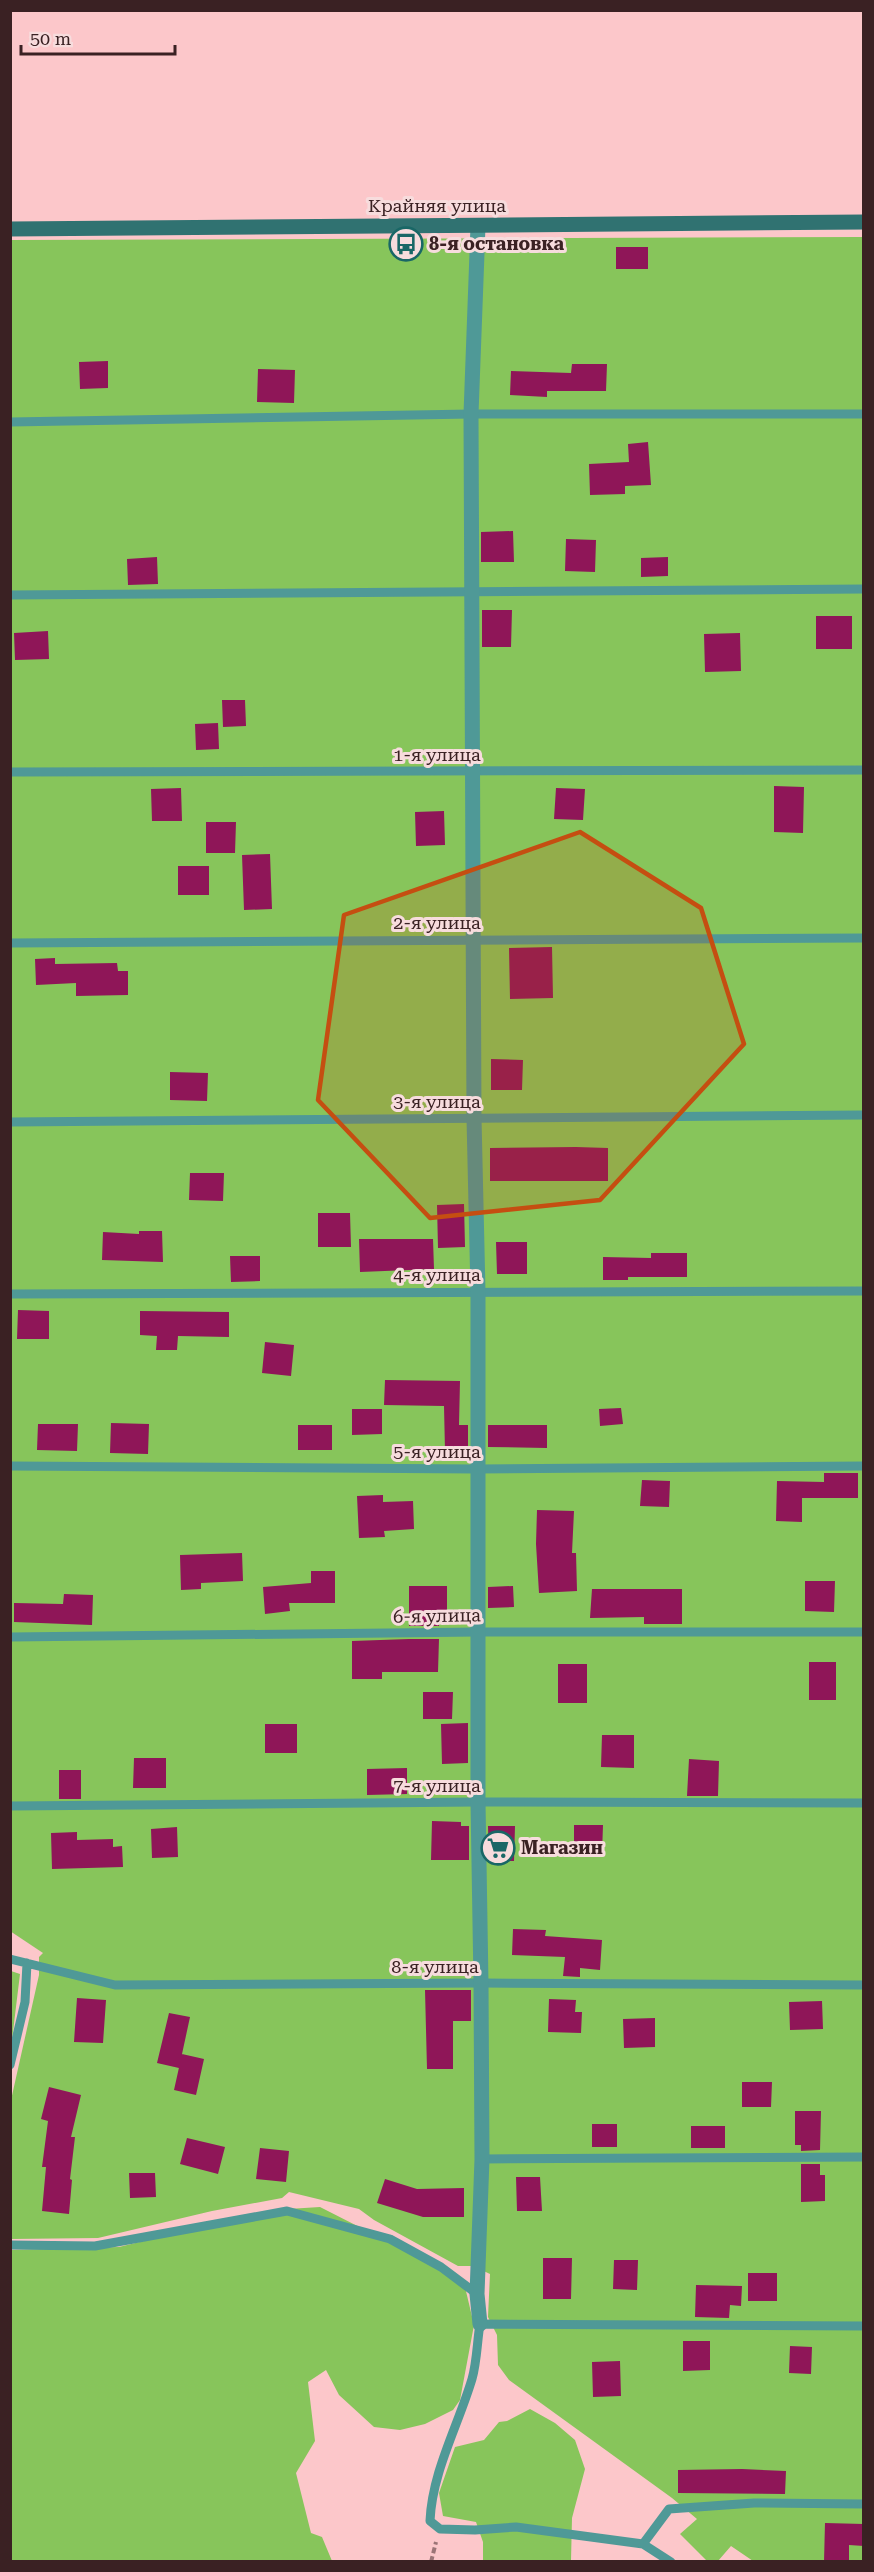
<svg xmlns="http://www.w3.org/2000/svg" width="874" height="2572" viewBox="0 0 874 2572" font-family="'Roboto Serif',serif">
  <style>
    .green { fill: #87c55b }
    .building { fill: #8f1658 }
    .lines { fill: none; stroke-linecap: round; stroke-linejoin: round }
    .path { stroke: #9b7476; stroke-width: 4; stroke-dasharray: 6 3; stroke-linecap: butt }
    .service { stroke: #4f9997; stroke-width: 9 }
    .tertiary { stroke: #4f9997; stroke-width: 15 }
    .secondary { stroke: #307271; stroke-width: 15 }
    .marked { fill: #c54e11; fill-opacity: 0.2; stroke: #c54e11; stroke-width: 4.5; stroke-linejoin: round }
    .labels { text-anchor: middle; stroke-width: 6; stroke-linejoin: round; paint-order: stroke }
    .street-label { font-size: 18px; fill: #3a2123; stroke: #f7dcdd }
    .poi-label { font-size: 18px; font-weight: bold; fill: #3a2123; stroke: #f7dcdd; text-anchor: start }
  </style>
  <rect width="100%" height="100%" fill="#fcc7ca"/>
  <!-- green -->
  <path class="green" d="M863,237v2324h-110l-22,-15 -13,15h-11l-27,-27 17,-15 -25,-21 -163,-118 -11,-15 -1,-30 -9,-18 2,-43 -17,-8h-15l-84,-46 -15,-11 -70,-17 -7,6 -70,13 -114,27 -87,1v-139l28,-125v-18l4,-4 -33,-22v-1691z
    M11,1971l9,3 -9,74z
    M320,2207l120,61 25,19 9,38 -14,75 -7,10 -28,14 -25,6 -26,-3 -35,-32 -13,-25 -18,12 7,59 -19,32 15,60 11,4 10,24 -321,1v-312l108,-3 153,-37z
    M530,2409l25,14 20,17 10,29 -13,49 -1,43h-88v-19l-7,-20 -33,-6 -4,-23 16,-46 29,-7 15,-18 8,-1z"/>
  <!-- building -->
  <path class="building" d="M616,247h32v22h-32z
    M108,361v27l-28,1 -1,-27z
    M572,364h35l-1,27h-59v6l-37,-2 1,-24 60,2z
    M258,369l37,1 -1,33 -37,-1z
    M648,442l3,43 -26,1v8l-35,1 -1,-31 40,-2 -1,-18z
    M513,531l1,31h-33v-30z
    M566,539l30,1 -1,32 -30,-1z
    M157,557l1,27 -30,1 -1,-26z
    M668,557v19l-27,1v-19z
    M482,610h30l-1,37h-29z
    M816,616h36v33h-36z
    M48,631l1,28 -34,1 -1,-27z
    M740,633l1,38 -36,1 -1,-38z
    M222,700h23l1,26 -23,1z
    M218,723l1,26 -23,1 -1,-26z
    M774,786l30,1 -1,46 -29,-1z
    M181,788l1,33h-30l-1,-32z
    M556,788l29,1 -2,31 -29,-1z
    M444,811l1,34 -29,1 -1,-34z
    M206,822h30l-1,31h-29z
    M270,854l2,55 -28,1 -2,-55z
    M178,866h31v29h-31z
    M552,947l1,51 -43,1 -1,-51z
    M55,958v6l62,-1 1,8h10v24l-52,1v-13l-40,2 -1,-26z
    M491,1059l32,1 -1,30h-31z
    M170,1072l38,1 -1,28 -37,-1z
    M576,1147l32,1v33h-118v-33z
    M190,1173h34l-1,28 -34,-1z
    M464,1204l1,43 -27,1 -1,-43z
    M318,1213h32l1,34h-33z
    M139,1231h23l1,31 -61,-2 1,-28 36,2z
    M359,1239h74l1,30 -74,3z
    M496,1242h31v32h-30z
    M651,1253h36v24h-59v3h-25v-23l48,1z
    M230,1256h30v25l-29,1z
    M18,1310l31,1v28h-32z
    M140,1311l89,1v25l-51,-1 -1,14h-21l1,-14 -17,-1z
    M265,1342l29,3 -3,31 -29,-3z
    M385,1380l75,1 -1,44h9v22h-6v4h-17l-1,-45 -60,-1z
    M621,1408l2,16 -23,2 -1,-17z
    M352,1409h30v25l-30,1z
    M111,1423l38,1 -1,30 -38,-1z
    M38,1424h40l-1,27 -40,-1z
    M298,1425h34v25h-34z
    M488,1425h59v23l-59,-1z
    M824,1473h34v25h-56v24l-26,-1 1,-40 47,1z
    M642,1480l28,1 -1,26 -29,-1z
    M383,1495v7l30,-1 1,28 -30,2 1,6 -26,1 -2,-42z
    M537,1510l37,1 -2,42h4l1,38 -38,2 -3,-49z
    M242,1553l1,28 -42,2v6l-20,1 -1,-35z
    M311,1571h24v32h-46l1,8 -25,3 -2,-27 48,-4z
    M805,1581h30l-1,31 -29,-1z
    M409,1586h38v31h-8v9h-30z
    M513,1586l1,21 -26,1v-21z
    M592,1589h90v35h-38v-7l-54,1z
    M64,1594l29,1 -1,30 -78,-3v-19l49,1z
    M409,1639h30l-1,33h-56v7h-30v-38z
    M809,1662h27v38h-27z
    M558,1664h29v39h-29z
    M423,1692h30l-1,27h-29z
    M468,1723v40l-26,1 -1,-40z
    M265,1724h32v29h-32z
    M602,1735h32v33l-33,-1z
    M134,1758h32v30h-33z
    M689,1759l30,2 -1,35h-31z
    M407,1768v26l-40,1v-26z
    M59,1770h22v29h-22z
    M432,1821l29,1v4h8v34h-38z
    M574,1825h29l-1,29 -28,-1z
    M488,1826h27l-1,35h-25z
    M177,1827l1,30 -26,1 -1,-29z
    M77,1832v8l36,-1v8l9,-1 1,21 -71,2 -1,-36z
    M513,1929l33,1 -1,6 57,4 -2,30 -20,-2v9l-17,-1 2,-19 -53,-2z
    M425,1990h46v31h-18v48h-26z
    M77,1998l29,2 -3,43 -29,-1z
    M549,1999l27,1 -1,12h7l-1,21 -33,-1z
    M822,2001l1,28 -33,1 -1,-28z
    M169,2013l21,4 -11,51 -22,-5z
    M655,2018v29l-31,1 -1,-29z
    M182,2054l22,5 -8,36 -22,-5z
    M742,2082h30l-1,25h-29z
    M49,2087l32,8 -10,42h4l-5,42 2,1 -3,34 -27,-3 4,-44h-4l6,-46 -7,-2z
    M795,2111h26l-1,39 -19,1v-6h-6z
    M592,2124h25v23h-25z
    M691,2126h34v22h-34z
    M187,2138l38,9 -7,27 -38,-10z
    M260,2148l29,3 -3,31 -30,-3z
    M801,2164h19v11h5v26l-24,1z
    M129,2173h26l1,24 -26,1z
    M516,2177h24l2,34h-25z
    M385,2179l32,10 47,-1v29h-41l-46,-14z
    M543,2258h29l-1,41h-28z
    M614,2260h24l-1,30 -24,-1z
    M748,2273h29v28h-29z
    M696,2285l46,1 -1,20 -11,-1 -1,13 -34,-1z
    M683,2341h27v29l-27,1z
    M790,2346l22,1 -1,27 -22,-1z
    M620,2361l1,35 -28,1 -1,-35z
    M742,2469l44,2 -1,23 -107,-1v-23z
    M825,2523l39,1v22l-15,-1v17h-25z"/>
  <g class="lines">
    <!-- path -->
    <path class="path" d="M431,2562l5,-20"/>
    <!-- service -->
    <path class="service" d="M10,422l461,-8h393
      M10,595l854,-6
      M10,772l854,-2
      M10,943l854,-5
      M10,1122l854,-7
      M10,1294l854,-3
      M10,1466l467,3 387,-3
      M10,1637l468,-5h386
      M10,1806l468,-4 386,1
      M10,1959l105,26 366,-2 383,2
      M10,2065l15,-63 2,-39
      M482,2159l382,-2
      M10,2245l85,1 192,-35 103,28 51,28 36,27
      M643,2544l26,-35 85,-6 110,1
      M671,2562l-28,-18 -127,-17 -41,3 -35,-1 -10,-8c2,-49 28,-95 42,-142 5,-17 5,-37 8,-55l384,2"/>
    <!-- tertiary -->
    <path class="tertiary" d="M478,226l-7,188 3,704 4,174v510l3,181 1,176 -5,135 3,30"/>
    <!-- secondary -->
    <path class="secondary" d="M10,229l854,-7"/>
  </g>
  <!-- marked area -->
  <path class="marked" d="M580,832l121,76 43,136 -144,156 -170,18 -112,-118 26,-185z"/>
  <!-- icons -->
  <defs>
    <g id="bus-ring" transform="scale(1.725)"><circle r="9.5" fill="#f7dcdd" stroke="#196766" stroke-width="1.5"/><path d="M-5-6H5V4H4V6H2V4H-2V6H-4V4H-5ZM-3.5-4V0h7V-4ZM-3.5 1.2v1.5H-2V1.2ZM2 1.2v1.5H3.5V1.2Z" fill="#196766"/></g>
    <g id="supermarket-ring" transform="scale(1.725)"><circle r="9.5" fill="#f7dcdd" stroke="#196766" stroke-width="1.5"/><path d="M-6-5.5h2.5l.6 2H6L4.5 2H-2.5L-4.4-4H-6ZM-1.5 3.2a1.3 1.3 0 1 0 .1 0ZM3 3.2a1.3 1.3 0 1 0 .1 0Z" fill="#196766"/></g>
  </defs>
  <g fill-rule="evenodd">
    <use href="#bus-ring" x="406" y="244"/>
    <use href="#supermarket-ring" x="498" y="1848"/>
  </g>
  <g class="labels">
    <!-- street labels -->
    <g class="street-label">
      <text x="437" y="212">Крайняя улица</text>
      <text x="437" y="761">1-я улица</text>
      <text x="437" y="929">2-я улица</text>
      <text x="437" y="1108">3-я улица</text>
      <text x="437" y="1281">4-я улица</text>
      <text x="437" y="1458">5-я улица</text>
      <text transform="translate(437 1616) rotate(-1)" y="6">6-я улица</text>
      <text x="437" y="1792">7-я улица</text>
      <text x="435" y="1973">8-я улица</text>
    </g>
    <!-- poi labels -->
    <g class="poi-label">
      <text x="429" y="250">8-я остановка</text>
      <text x="521" y="1854">Магазин</text>
    </g>
  </g>
  <!-- border -->
  <rect width="874" height="2572" fill="none" stroke="#3a2123" stroke-width="24"/>
  <!-- scale -->
  <path d="M21 45v9h154v-9" fill="none" stroke="#3a2123" stroke-width="3"/>
  <text x="30" y="45" font-size="18" fill="#3a2123" stroke="#f7dcdd" stroke-width="4.5" paint-order="stroke">50 m</text>
</svg>
